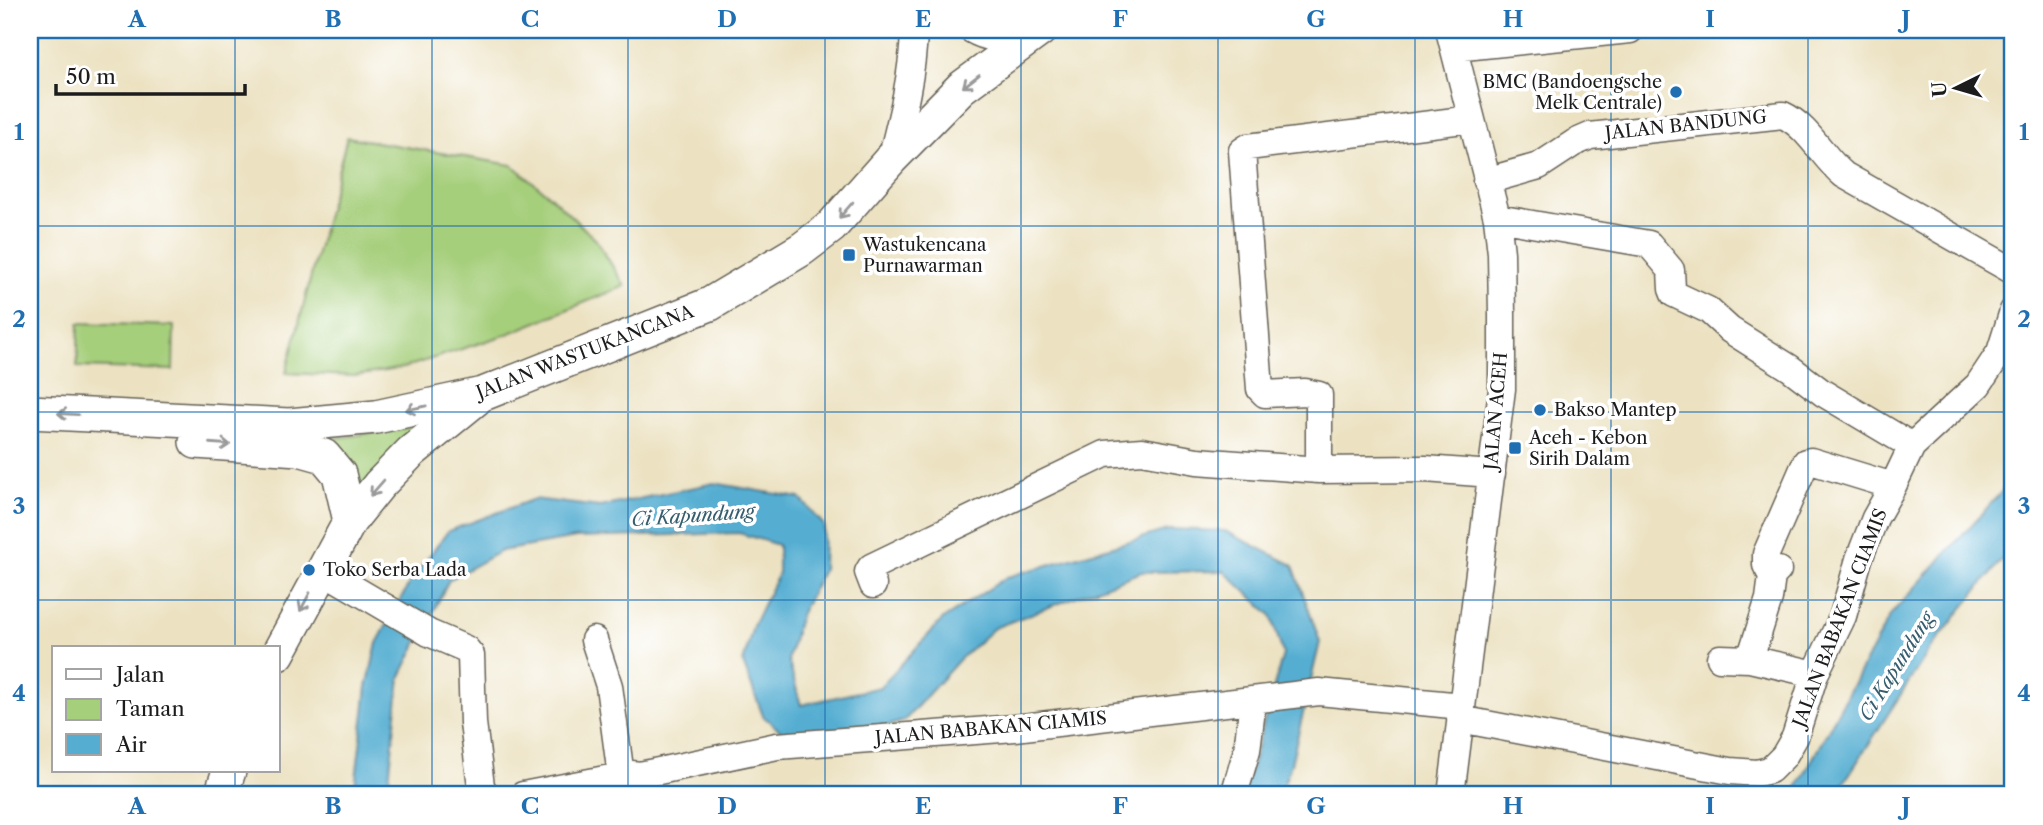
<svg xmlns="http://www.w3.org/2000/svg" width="2043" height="825" viewBox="0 0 2043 825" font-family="'Libre Caslon Text',serif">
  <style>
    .green { fill: #a6cf7b; stroke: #61764c; stroke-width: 2 }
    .water { fill: #55aed2; stroke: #386577; stroke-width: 2 }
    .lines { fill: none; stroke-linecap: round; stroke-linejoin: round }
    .minor-casing { stroke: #656156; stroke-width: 29 }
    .major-casing { stroke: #656156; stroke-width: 36 }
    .minor { stroke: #fff; stroke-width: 26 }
    .major { stroke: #fff; stroke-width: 33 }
    .oneway { stroke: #999 }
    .grid { fill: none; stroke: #1f6fb2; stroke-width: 2; stroke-opacity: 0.55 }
    .poi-dot { fill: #1f6fb2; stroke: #fff; stroke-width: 2.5 }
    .labels { text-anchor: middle; stroke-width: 7; stroke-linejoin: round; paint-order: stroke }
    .poi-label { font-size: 18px; fill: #1c1c1c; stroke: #fff; text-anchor: start }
    .street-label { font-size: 18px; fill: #1c1c1c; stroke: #fff }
    .water-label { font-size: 19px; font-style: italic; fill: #365e6e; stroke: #fff }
    .neatline { fill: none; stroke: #1f6fb2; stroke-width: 2.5 }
    .grid-label { font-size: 23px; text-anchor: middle; font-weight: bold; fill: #1f6fb2 }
  </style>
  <rect width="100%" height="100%" fill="#fff"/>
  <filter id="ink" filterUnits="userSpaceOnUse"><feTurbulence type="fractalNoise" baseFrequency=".0143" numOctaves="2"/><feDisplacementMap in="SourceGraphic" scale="14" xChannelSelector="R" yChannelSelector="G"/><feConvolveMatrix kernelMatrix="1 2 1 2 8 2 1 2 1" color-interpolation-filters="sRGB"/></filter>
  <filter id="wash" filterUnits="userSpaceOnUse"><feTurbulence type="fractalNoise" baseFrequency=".00686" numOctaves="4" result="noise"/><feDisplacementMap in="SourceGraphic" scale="28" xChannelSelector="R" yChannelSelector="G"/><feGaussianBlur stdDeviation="1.57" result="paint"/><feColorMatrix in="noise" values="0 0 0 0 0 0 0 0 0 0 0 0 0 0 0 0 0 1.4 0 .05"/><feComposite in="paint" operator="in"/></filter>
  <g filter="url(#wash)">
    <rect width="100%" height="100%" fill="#ece2c2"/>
    <!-- green -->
    <path class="green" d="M347,137l165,28 39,32 45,43 29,46 -120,49 -102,33 -48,8 -69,-3z
      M79,323l95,3 -1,44 -96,-3z
      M420,426l-66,75 -38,-60z"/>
    <!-- water -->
    <path class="water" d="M2013,479v67l-83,103 -94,146h-43l98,-181z
      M714,483l86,15 24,27 -1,45 -23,45 -12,44 13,46 79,-18 63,-68 64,-42 164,-48 54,2 68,34 27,77 -29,122 -11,31h-38l10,-30 31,-111 -12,-39 -47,-44 -83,1 -147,56 -35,32 -55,61 -66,20 -52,-5 -23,-20 -20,-53 10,-37 25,-52v-29l-39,-12 -163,5 -75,13 -52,29 -49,98 -11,102 3,15h-35l-2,-8 12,-100 10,-44 33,-61 38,-51 86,-32 66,8z"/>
  </g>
  <g filter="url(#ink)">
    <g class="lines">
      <!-- minor casing -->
      <g class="minor-casing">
        <path id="minor" d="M972,30c16,10 34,9 53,9
          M1449,30l48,188 4,35 1,62v74l-51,406
          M1454,48l176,-18
          M891,159c11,-43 22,-85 23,-129
          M1486,181l53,-15 35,-23 16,-7 193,-21c26,12 39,42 61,60l169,96
          M1497,218l152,26 22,26 1,19 2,5 34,16 22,20 60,38 33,25 89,53
          M1319,470v-75l-14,-3 -40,2 -5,-5 -18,-238 6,-4 223,-28
          M322,570l107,63 37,16 5,6 2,68 8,63 5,9
          M1772,576l-6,-11v-11l40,-92 5,-1 82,25
          M873,585l-5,-13 3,-5 234,-113 37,-3 55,10 122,9 106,-1 67,5
          M594,640l15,46 12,90
          M1720,658l30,1 65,15
          M1750,659l19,-60 3,-23 6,-6
          M1460,719l270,52 27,2 13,-3 14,-14 11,-19 20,-63 28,-58 16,-57 16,-41 18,-32 19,-40 66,-61 22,-33 13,-41
          M523,795l108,-21 9,1 137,-29 238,-18 304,-36 143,14
          M1234,795l13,-45 6,-49"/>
      </g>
      <!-- major casing -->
      <g class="major-casing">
        <path id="major" d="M30,412l259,13 87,-8 107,-23 227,-90 92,-55 29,-22 60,-68 70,-71 79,-58
          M196,442l103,7 25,7 15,18 11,47
          M278,654l72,-133 29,-36 32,-33 65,-53
          M221,795l8,-24"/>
      </g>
      <!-- minor -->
      <use href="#minor" class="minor"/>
      <!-- major -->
      <use href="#major" class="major"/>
    </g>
    <!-- one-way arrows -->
    <defs><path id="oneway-shaft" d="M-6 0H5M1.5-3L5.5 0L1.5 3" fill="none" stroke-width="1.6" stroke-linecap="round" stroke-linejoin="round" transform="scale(1.75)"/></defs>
    <g class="oneway">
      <use href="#oneway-shaft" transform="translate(971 81) rotate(142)"/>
      <use href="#oneway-shaft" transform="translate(846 210) rotate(131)"/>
      <use href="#oneway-shaft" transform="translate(416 408) rotate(168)"/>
      <use href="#oneway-shaft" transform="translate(68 414) rotate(-177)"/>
      <use href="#oneway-shaft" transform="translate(220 444) rotate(4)"/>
      <use href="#oneway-shaft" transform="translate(377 488) rotate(131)"/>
      <use href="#oneway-shaft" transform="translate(305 602) rotate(118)"/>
    </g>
  </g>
  <!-- grid -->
  <path class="grid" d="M235,30v618M432,30v765M628,30v765M825,30v765M1021,30v765M1218,30v765M1415,30v765M1611,30v765M1808,30v765M30,226h1983M30,412h1983M30,600h1983M235,771v24"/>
  <!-- markers -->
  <g class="poi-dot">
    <circle cx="1676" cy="92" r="7"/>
    <rect x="842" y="248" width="14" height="14" rx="3.5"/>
    <circle cx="1540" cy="410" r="7"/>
    <rect x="1508" y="441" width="14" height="14" rx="3.5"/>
    <circle cx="309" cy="570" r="7"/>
  </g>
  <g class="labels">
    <!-- poi labels -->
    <g class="poi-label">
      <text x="1662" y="88" text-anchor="end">BMC (Bandoengsche<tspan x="1662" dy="21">Melk Centrale)</tspan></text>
      <text x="863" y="251">Wastukencana<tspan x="863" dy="21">Purnawarman</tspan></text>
      <text x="1554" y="416">Bakso Mantep</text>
      <text x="1529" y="444">Aceh - Kebon<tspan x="1529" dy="21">Sirih Dalam</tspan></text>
      <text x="323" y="576">Toko Serba Lada</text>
    </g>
    <!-- street labels -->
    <g class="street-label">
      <text transform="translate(1686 125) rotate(-6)" y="6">JALAN BANDUNG</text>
      <text transform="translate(585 352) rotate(-21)" y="6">JALAN WASTUKANCANA</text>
      <text transform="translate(1496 411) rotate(-85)" y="6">JALAN ACEH</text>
      <text transform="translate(1840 618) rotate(-69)" y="6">JALAN BABAKAN CIAMIS</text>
      <text transform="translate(991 728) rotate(-5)" y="6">JALAN BABAKAN CIAMIS</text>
    </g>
    <!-- water labels -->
    <g class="water-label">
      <text transform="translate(693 515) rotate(-4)" y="7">Ci Kapundung</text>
      <text transform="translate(1896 666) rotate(-58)" y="7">Ci Kapundung</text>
    </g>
  </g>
  <!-- margin -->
  <rect width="2043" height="825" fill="none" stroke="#fff" stroke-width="77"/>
  <!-- legend -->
  <rect x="52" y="646" width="228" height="126" fill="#ffffff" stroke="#a4a4a4" stroke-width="2"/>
  <rect x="66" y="669" width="35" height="10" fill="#ffffff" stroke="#a4a4a4" stroke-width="2"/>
  <text x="116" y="682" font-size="21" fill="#1c1c1c">Jalan</text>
  <rect x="66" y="699" width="35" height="21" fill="#a6cf7b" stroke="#a4a4a4" stroke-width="2"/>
  <text x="116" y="716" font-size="21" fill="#1c1c1c">Taman</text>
  <rect x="66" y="734" width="35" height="21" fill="#55aed2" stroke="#a4a4a4" stroke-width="2"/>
  <text x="116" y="752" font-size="21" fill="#1c1c1c">Air</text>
  <!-- north arrow -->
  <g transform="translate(1956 88) rotate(265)" stroke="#ffffff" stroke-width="5" paint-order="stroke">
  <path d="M0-5L12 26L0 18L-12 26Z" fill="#1c1c1c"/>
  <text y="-10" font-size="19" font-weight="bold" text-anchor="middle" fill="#1c1c1c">U</text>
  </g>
  <!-- scale -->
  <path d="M56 84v10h189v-10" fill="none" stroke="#1c1c1c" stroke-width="3.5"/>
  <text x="66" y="84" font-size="21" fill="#1c1c1c" stroke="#ffffff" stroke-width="5" paint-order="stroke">50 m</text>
  <rect x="38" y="38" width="1966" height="748" class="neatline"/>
  <g class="grid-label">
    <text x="137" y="27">A</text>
    <text x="333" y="27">B</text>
    <text x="530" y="27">C</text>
    <text x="727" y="27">D</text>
    <text x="923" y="27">E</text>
    <text x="1120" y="27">F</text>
    <text x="1316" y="27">G</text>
    <text x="1513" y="27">H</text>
    <text x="1710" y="27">I</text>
    <text x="1906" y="27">J</text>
    <text x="19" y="140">1</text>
    <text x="2024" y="140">1</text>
    <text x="19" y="327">2</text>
    <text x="2024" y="327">2</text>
    <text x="19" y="514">3</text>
    <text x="2024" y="514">3</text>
    <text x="19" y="701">4</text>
    <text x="2024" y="701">4</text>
    <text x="137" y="814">A</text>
    <text x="333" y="814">B</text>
    <text x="530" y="814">C</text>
    <text x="727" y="814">D</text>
    <text x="923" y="814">E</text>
    <text x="1120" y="814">F</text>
    <text x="1316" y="814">G</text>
    <text x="1513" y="814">H</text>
    <text x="1710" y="814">I</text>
    <text x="1906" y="814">J</text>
  </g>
</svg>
